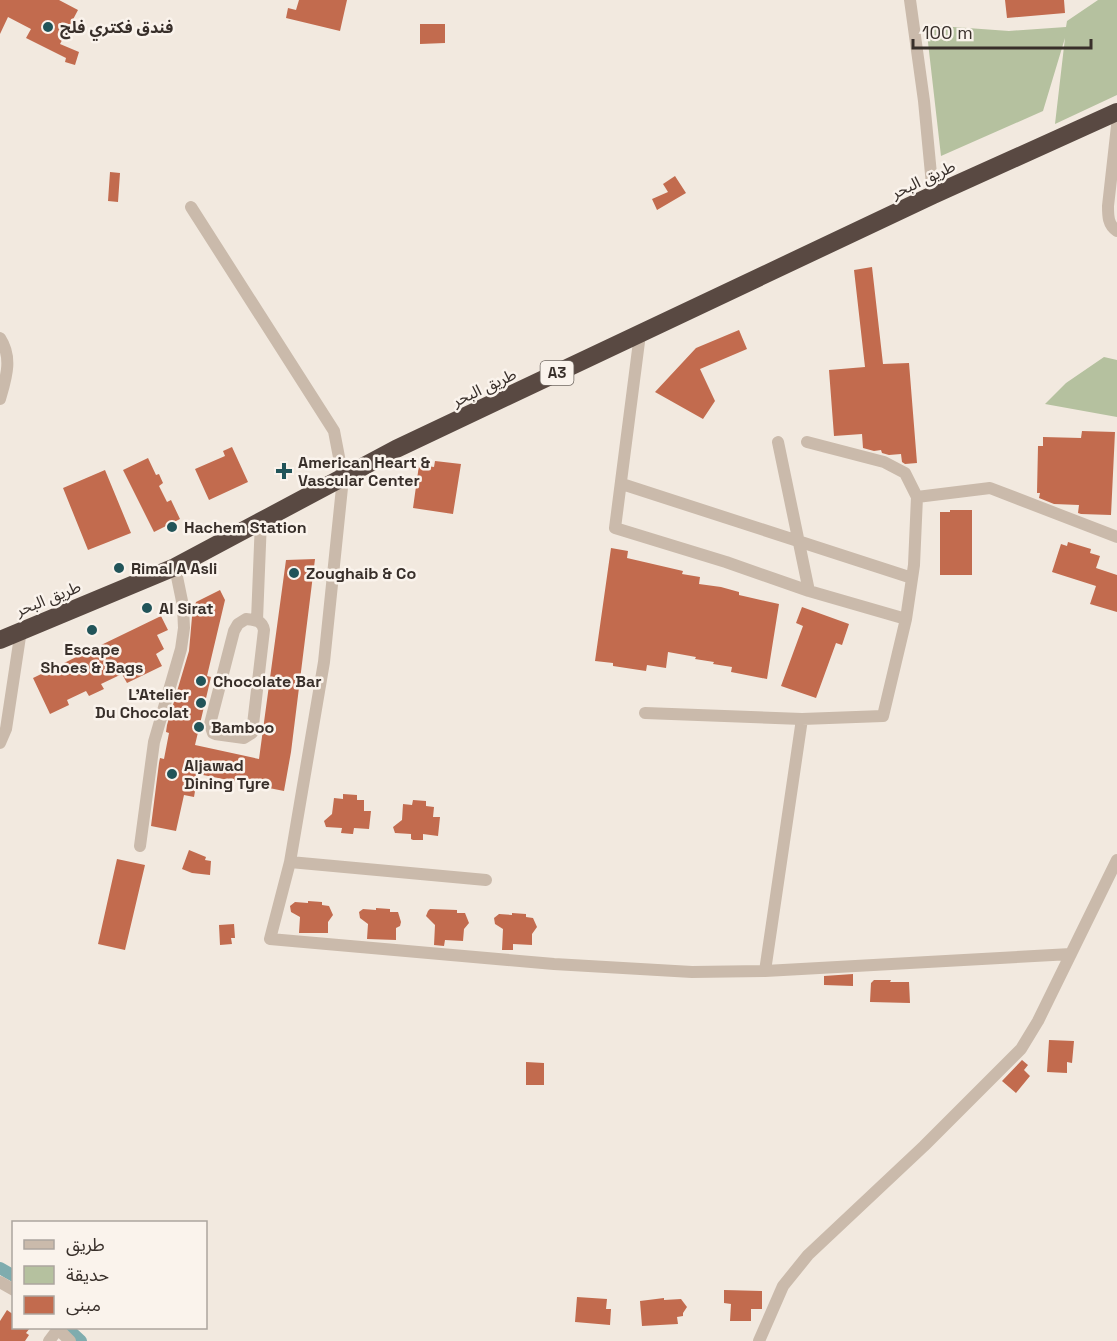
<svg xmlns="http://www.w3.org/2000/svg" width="1117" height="1341" viewBox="0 0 1117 1341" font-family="'Space Grotesk','Noto Sans Arabic',sans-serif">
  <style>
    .green { fill: #b5c19f }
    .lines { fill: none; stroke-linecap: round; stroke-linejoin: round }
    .canal { stroke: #7facae; stroke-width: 12 }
    .building { fill: #c26b4e }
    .minor { stroke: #cabaab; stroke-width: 12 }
    .highway { stroke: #594942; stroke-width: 18 }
    .poi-dot { fill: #215459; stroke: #faf3ec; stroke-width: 2 }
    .labels { text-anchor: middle; stroke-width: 5; stroke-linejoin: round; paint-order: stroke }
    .shield { fill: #faf3ec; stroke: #726a64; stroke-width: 1.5 }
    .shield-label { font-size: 15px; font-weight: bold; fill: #382f2a }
    .poi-label { font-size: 16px; font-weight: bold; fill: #382f2a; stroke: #faf3ec; text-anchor: start }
    .street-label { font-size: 16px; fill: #382f2a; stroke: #faf3ec }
  </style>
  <rect width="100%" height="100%" fill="#f2e9df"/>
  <!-- green -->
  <path class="green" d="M1098,0h19v95l-62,29 10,-86 -22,73 -102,45 -15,-131 83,6 57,-4 1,-6z
    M1104,357l13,3v57l-72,-13 21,-21z"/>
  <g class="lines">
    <!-- canal -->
    <path class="canal" d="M0,1268l14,8
      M67,1328l14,13"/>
  </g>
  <!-- building -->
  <path class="building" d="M0,0h59l19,10 -18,34 19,8 -4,13 -10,-3 1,-4 -40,-20 5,-9 -23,-12 -8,17z
    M299,0h48l-7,31 -54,-13 2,-10 8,2z
    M1005,0h59l1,13 -58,5z
    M420,24h25v19l-25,1z
    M110,172l10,1 -2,29 -10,-1z
    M675,176l11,17 -29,17 -5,-11 16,-7 -5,-8z
    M872,267l11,97 26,-1 8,100 -12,1 -3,-2 -1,-8 -12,1 -7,-2 -1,-3 -7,1 -11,-3 -1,-14 -28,2 -5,-66 36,-3 -11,-97z
    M739,330l8,19 -47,20 15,32 -12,18 -48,-27 41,-44z
    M1082,431l33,1 -4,83 -30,-1 -3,-1 1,-8 -25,-1 -15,-6 1,-5h-3l1,-47h5v-9l38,1z
    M232,447l16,35 -39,18 -14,-31 30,-13 -2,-5z
    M148,458l8,17 3,-1 4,9 -4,3 8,16 4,-2 9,19 -26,13 -31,-62z
    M435,461l26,3 -8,50 -40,-6 6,-43 15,2z
    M105,470l26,63 -43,17 -25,-62z
    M950,510h22v65h-32v-63h10z
    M1068,542l23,7 -1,4 10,3 -4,12 21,7v37l-27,-8 6,-18 -44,-14 9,-28 6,2z
    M611,548l17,3 -1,7 56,13 -1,3 18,3 -1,7 22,3 18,5v3l40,9 -12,75 -36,-7 1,-5 -19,-3 1,-2 -19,-3 1,-2 -28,-5 -2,16 -19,-3 -1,6 -33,-5v-3l-18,-2z
    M315,559l-24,193 -7,39 -86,-17 -4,23 -10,-2 -8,36 -25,-5 8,-63 1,-5 4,1 5,-26 -3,-1 1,-7 22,-74 3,-34 4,-15 24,-12 5,10 -18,76 4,1 -16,68 64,14 27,-199z
    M802,607l47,17 -7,21 -6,-2 -20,55 -35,-12 22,-60 -7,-3z
    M161,616l7,14 -11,5 7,14 -8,5 6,12 -35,17 -5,-9 -21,10 3,5 -15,7 -3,-5 -19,9 2,5 -19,9 -17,-36z
    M343,794l14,1v5h7v11h7l-2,18 -15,-1 -1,6h-1l-11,-1 1,-5 -16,-1 -2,-6 8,-7 2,-16 9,1z
    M413,800l13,1v5l8,1 -1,10h7l-2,19 -15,-2v6h-10l-2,-1v-5l-16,-1 -2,-6 9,-7 1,-16 9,1z
    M189,850l17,7 -1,3 6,1 -1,14 -18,-2 -10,-4z
    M117,859l28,6 -20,85 -27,-6z
    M308,901l14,1v3l7,1 4,9 -5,7v11h-29l1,-16 -9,-5 -1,-6 5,-4 13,1z
    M376,908l14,1v3h8l3,10 -1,4 -4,2v12l-29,-1 1,-15 -8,-6 -1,-6 4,-3 13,1z
    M430,909l27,1v3h8l4,10 -5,6 -1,12 -18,-1 -1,6 -10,-1 1,-20 -9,-9 2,-5z
    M512,913l14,1v3l7,1 4,9 -5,7v11l-19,-1v6h-11l1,-21 -8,-5 -1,-6 5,-4 13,1z
    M234,924l1,14h-4l1,6 -12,1 -1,-20z
    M853,974v12l-29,-1v-9z
    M874,980h17l-1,2h19l1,21 -40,-1 1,-19z
    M1049,1040l25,1 -2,22 -5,-1v11l-20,-1z
    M1022,1060l6,5 -4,5 6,6 -14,17 -14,-12z
    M526,1062l18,1v22h-18z
    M724,1290l38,1v18h-11v12h-21l1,-17 -7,-1z
    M577,1297l30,2 -1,10h5l-1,16 -35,-3z
    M664,1298v2l17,-1 6,8 -4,6v3l-6,1 1,7 -36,2 -2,-25z
    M7,1310l7,5v13h16l-4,5 3,2 -4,6h-25v-20z"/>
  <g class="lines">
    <!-- minor -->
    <path class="minor" d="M910,0l14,101 9,94
      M1117,126l-9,80c0,10 0,19 9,25
      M191,207l143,224 9,47 -19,184 -34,200 -20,77 284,25 138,8 73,-1 306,-17
      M640,334l-25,194 111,34 83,29 97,28
      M0,338c13,20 6,40 0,61
      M778,442l31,149
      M622,484l290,94
      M917,497l73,-9 127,49
      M246,619c9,1 16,1 18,11l-12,103 -8,5 -29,-4 -2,-1 -3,-9 24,-93 4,-7z
      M257,620l4,-100
      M645,713l157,6 81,-3 23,-97 8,-54 3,-68 -12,-24 -21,-11 -77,-20
      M0,743l6,-14 15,-99
      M140,846l14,-104 27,-93 3,-21 -1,-22 -8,-39
      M290,862l196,18
      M765,971l37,-252
      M0,1282l14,8
      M57,1328l13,13
      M49,1341l9,-12
      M759,1341l24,-55 25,-31 116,-109 97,-97 17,-28 79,-161"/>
    <!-- highway -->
    <path class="highway" d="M0,640l175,-73 221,-118 537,-254 184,-83"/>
  </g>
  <!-- markers -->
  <g class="poi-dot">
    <circle cx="48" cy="27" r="6"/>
    <path d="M281 462h6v6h6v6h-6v6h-6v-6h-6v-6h6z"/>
    <circle cx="172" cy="527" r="6"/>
    <circle cx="119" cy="568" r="6"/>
    <circle cx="294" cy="573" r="6"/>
    <circle cx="147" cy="608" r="6"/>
    <circle cx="92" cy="630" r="6"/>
    <circle cx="201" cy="681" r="6"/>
    <circle cx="201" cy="703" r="6"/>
    <circle cx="199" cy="727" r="6"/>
    <circle cx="172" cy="774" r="6"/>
  </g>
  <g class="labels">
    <!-- shield labels -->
    <rect class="shield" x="540.5" y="361" width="33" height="24" rx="4.5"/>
    <g class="shield-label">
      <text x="557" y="378">A3</text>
    </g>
    <!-- poi labels -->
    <g class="poi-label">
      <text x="60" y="33">فندق فكتري فلج</text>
      <text x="298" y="468">American Heart &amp;<tspan x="298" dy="18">Vascular Center</tspan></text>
      <text x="184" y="533">Hachem Station</text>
      <text x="131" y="574">Rimal A Asli</text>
      <text x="306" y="579">Zoughaib &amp; Co</text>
      <text x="159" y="614">Al Sirat</text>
      <text x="92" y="655" text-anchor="middle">Escape<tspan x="92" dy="18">Shoes &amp; Bags</tspan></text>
      <text x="213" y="687">Chocolate Bar</text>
      <text x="189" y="700" text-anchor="end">L’Atelier<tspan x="189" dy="18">Du Chocolat</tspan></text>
      <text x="211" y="733">Bamboo</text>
      <text x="184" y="771">Aljawad<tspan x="184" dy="18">Dining Tyre</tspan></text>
    </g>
    <!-- street labels -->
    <g class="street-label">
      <text transform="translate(923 179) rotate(-25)" y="6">طريق البحر</text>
      <text transform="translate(484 387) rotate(-25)" y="6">طريق البحر</text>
      <text transform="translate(48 598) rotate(-22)" y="6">طريق البحر</text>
    </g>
  </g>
  <!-- legend -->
  <rect x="12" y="1221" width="195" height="108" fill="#faf3ec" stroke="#aca59e" stroke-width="1.5"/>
  <rect x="24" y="1240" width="30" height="9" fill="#cabaab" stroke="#aca59e" stroke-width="1.5"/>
  <text x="66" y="1251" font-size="18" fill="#382f2a">طريق</text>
  <rect x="24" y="1266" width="30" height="18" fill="#b5c19f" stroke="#aca59e" stroke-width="1.5"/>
  <text x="66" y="1281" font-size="18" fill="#382f2a">حديقة</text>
  <rect x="24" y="1296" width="30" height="18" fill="#c26b4e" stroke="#aca59e" stroke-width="1.5"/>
  <text x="66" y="1311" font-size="18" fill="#382f2a">مبنى</text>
  <!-- scale -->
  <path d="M913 39v9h178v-9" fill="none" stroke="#382f2a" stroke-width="3"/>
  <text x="922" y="39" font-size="18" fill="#382f2a" stroke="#faf3ec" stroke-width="4.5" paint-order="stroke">100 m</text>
</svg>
